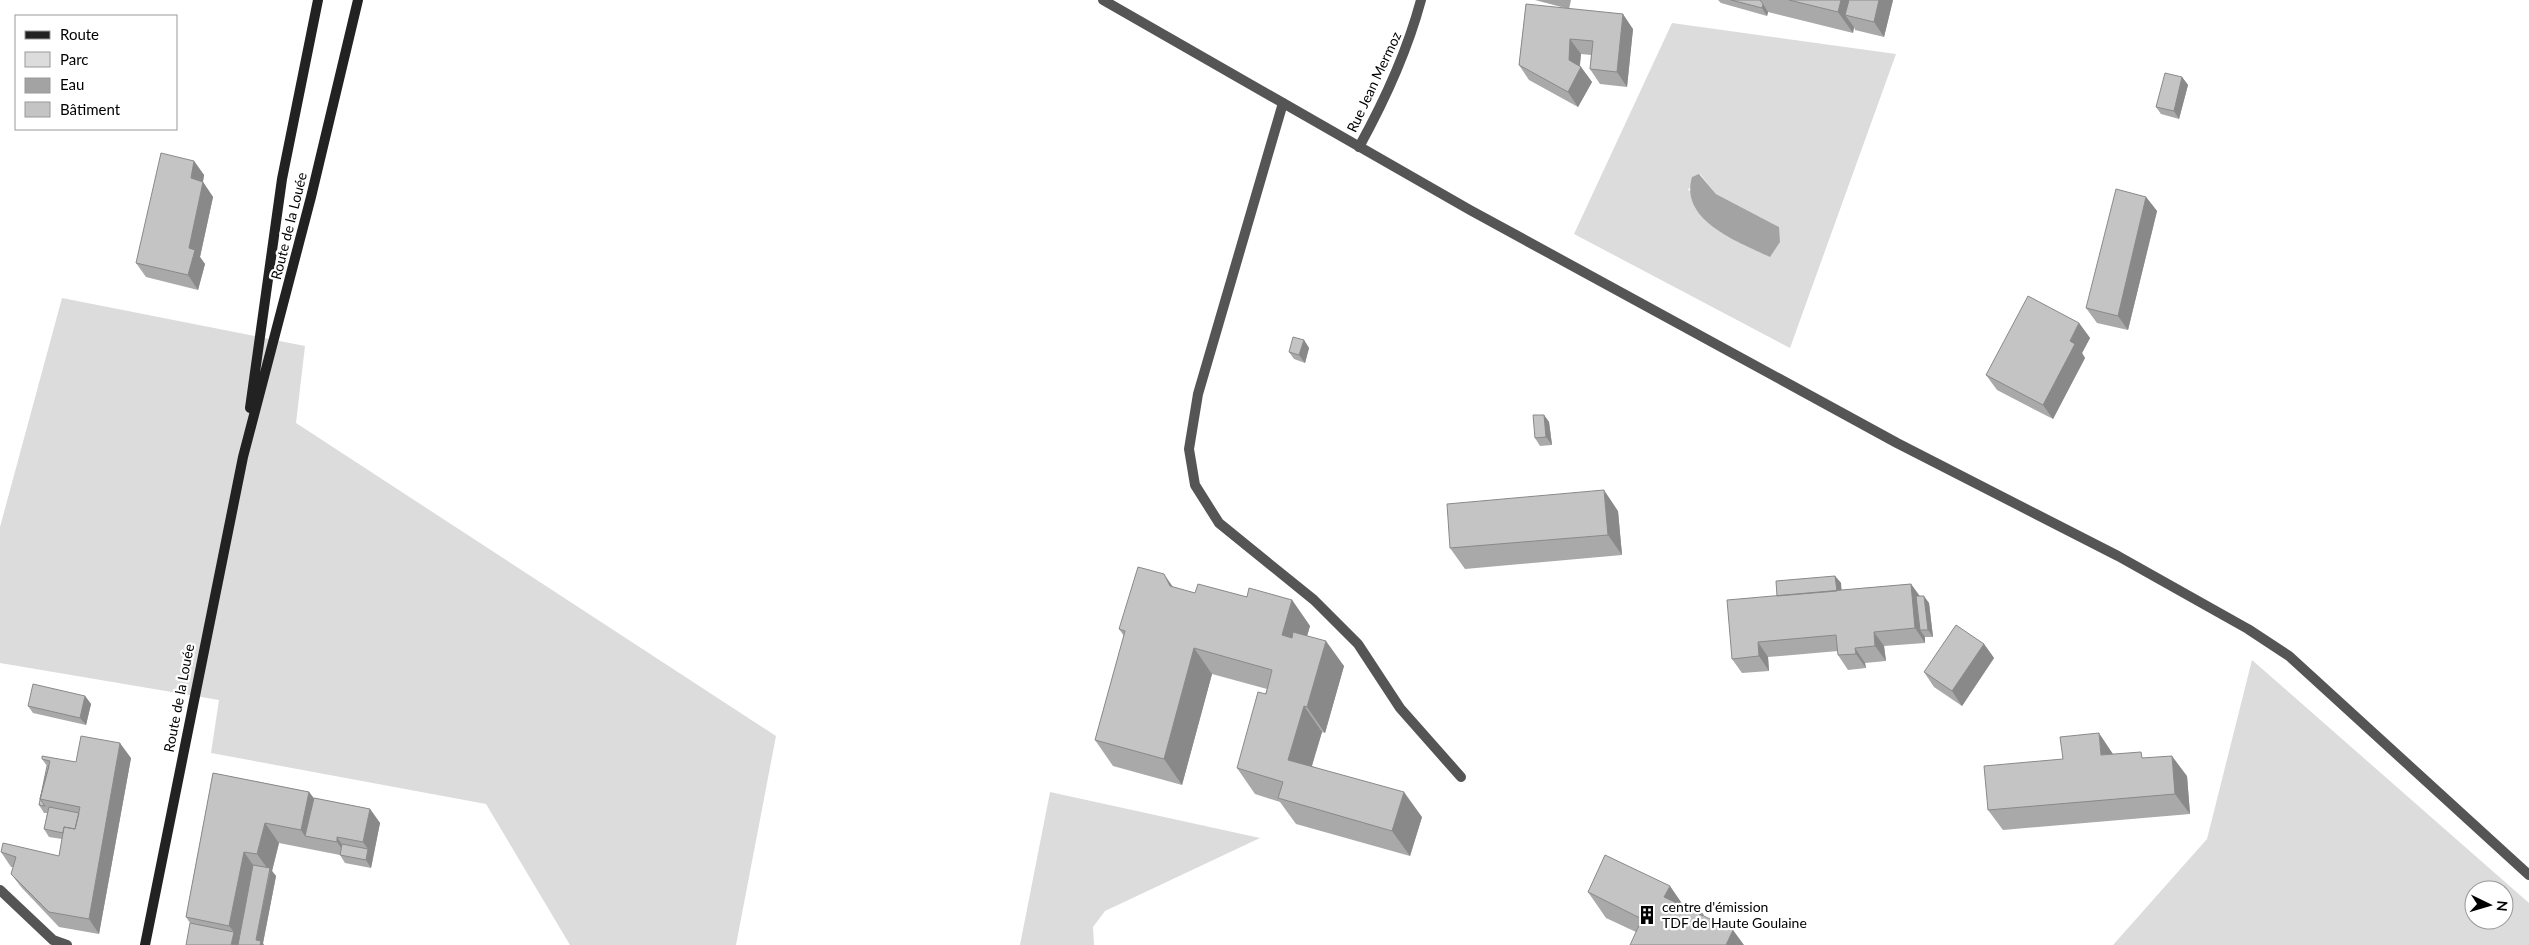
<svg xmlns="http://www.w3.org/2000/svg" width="2529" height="945" viewBox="0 0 2529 945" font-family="Lato,sans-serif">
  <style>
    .green { fill: #dcdcdc; fill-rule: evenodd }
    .water { fill: #a3a3a3 }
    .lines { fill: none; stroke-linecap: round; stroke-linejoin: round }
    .service { stroke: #555; stroke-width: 10 }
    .minor { stroke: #555; stroke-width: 10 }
    .tertiary { stroke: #555; stroke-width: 10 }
    .secondary { stroke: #222; stroke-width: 10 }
    .wall { fill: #a9a9a9 }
    .shaded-wall { fill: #898989 }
    .building { fill: #c4c4c4; stroke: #898989 }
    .labels { text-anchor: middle; stroke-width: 4.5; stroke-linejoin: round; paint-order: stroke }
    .street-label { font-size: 14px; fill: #000; stroke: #fff }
    .poi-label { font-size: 14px; fill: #000; stroke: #fff; text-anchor: start }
  </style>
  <rect width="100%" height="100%" fill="#fff"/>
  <!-- green -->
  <path class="green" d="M1672,23l224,31 -106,294 -216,-114zM1700,174l16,20 63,33 -91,-37z
    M62,298l243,48 -9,77 480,313 -40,209h-166l-84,-141 -275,-51 8,-53 -219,-37v-136z
    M2252,660l277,243v42h-416l94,-106zM2474,890h30v30h-30z
    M1050,792l210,46 -155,73 -12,16 1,18h-74z"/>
  <!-- water -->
  <path class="water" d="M1535,0h36l-2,9z
    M1699,174l17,20 63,33 1,15 -10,15c-31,-15 -91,-36 -78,-80z"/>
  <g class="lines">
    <!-- service -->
    <path class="service" d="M1283,103l-85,291 -9,55 6,36 24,38 95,77 44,44 42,64 61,69
      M0,890l53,50 14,5"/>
    <!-- minor -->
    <path class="minor" d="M1359,147c26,-47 48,-95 62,-147"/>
    <!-- tertiary -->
    <path class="tertiary" d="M1103,0l367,210 427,233 221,113 130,73 41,27 240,219"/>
    <!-- secondary -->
    <path class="secondary" d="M250,408l32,-229 36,-179
      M145,945l98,-488 68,-260 47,-197"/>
  </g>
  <!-- wall -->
  <path class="wall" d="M1718,0h175l-9,37 -29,-7 -1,-3 -1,6 -85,-21 -1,4 -46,-13z
    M1526,4l107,25 -6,58 -27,-3 -10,-15 1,-14 -10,-1 -1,12 1,1 11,15 -14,25 -49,-27 -10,-15z
    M2182,77l6,8 -9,34 -18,-5 -5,-7z
    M194,161l10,14 -1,7 10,15 -13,60 5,7 -7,26 -52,-13 -10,-14z
    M2146,197l11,14 -29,119 -31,-7 -11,-15z
    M2079,323l11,15 -8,15 3,5 -32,61 -56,-29 -11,-15z
    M1304,340l5,8 -4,15 -11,-4 -5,-7z
    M1544,415l5,7 3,23 -12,1 -5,-8z
    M1618,511l4,44 -157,14 -15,-21z
    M1835,576l6,7v7l70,-6 8,12 10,7 4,34h-8v6l-41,3 2,15 -21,2 1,5 -18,2 -10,-15v-4l-70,6 1,14 -27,2 -10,-14 45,-63z
    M1173,587l22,6 97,7 18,26 -3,10 37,30 -19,67 -3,-1 -10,34 110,51 -12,39 -114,-32 -16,-22 -25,-8 -18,-26 30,-79 -55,-15 -30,111 -69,-19 -18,-26 29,-104 -5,-7z
    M1984,644l10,14 -32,48 -28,-19 -10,-15z
    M85,696l6,8 -5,21 -53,-12 -5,-7z
    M2113,754l32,4 42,18 3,38 -187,16 -15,-20z
    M131,758l-32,176 -40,-7 -37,-39 -11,-14 2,-7h-2l-10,-15 58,4 3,-17 -13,-2 -5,-8 3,-16h-3l-5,-8 8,-39 -5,-7 34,3z
    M213,773l96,19 5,6 56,11 10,14 -9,45 -26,-5 -5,-8 -61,-12 -7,28 4,5 -13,67 -73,-20 -4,-6z
    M1588,892l95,12 22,13 -69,15 -30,-14z"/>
  <!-- shaded-wall -->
  <path class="shaded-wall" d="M1841,0h20l-16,15 9,12 -1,6 -15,-21z
    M1879,0h14l-9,37 -10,-15z
    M1763,4l5,8 -1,4 -5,-8z
    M1623,14l10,15 -6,58 -10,-15z
    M1570,39l11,15 -2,17 2,-4 11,15 -14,25 -10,-15 1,-32z
    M2182,77l6,8 -9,34 -5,-8z
    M194,161l10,14 -2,12 1,-5 10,15 -13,60 5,7 -7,26 -10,-15 3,-97z
    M2146,197l11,14 -29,119 -10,-14z
    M2079,323l11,15 -8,15 3,5 -32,61 -10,-14 27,-64z
    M1304,340l5,8 -4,15 -6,-8z
    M1544,415l5,7 3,23 -6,-8z
    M1604,490l14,21 4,44 -14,-20z
    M1164,574l18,26 -12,-14z
    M1835,576l6,7 2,23 -6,-8z
    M1911,584l11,15 -2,31 5,7v6l-10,-15z
    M1924,596l5,7 4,34 -5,-7z
    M1292,600l18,26 -10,34 -18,-25z
    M1874,632l10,14 2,15 -11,-15z
    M1326,641l18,25 -19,67 -18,-26z
    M1758,642l10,15 1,14 -10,-15z
    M1984,644l10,14 -32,48 -10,-15z
    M1194,648l18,26 -30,111 -18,-26z
    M1855,648l10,15 1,5 -10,-14z
    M85,696l6,8 -5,21 -6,-7z
    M1304,706l18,26 -16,53 -18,-25z
    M2099,733l14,21 -12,1z
    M120,743l11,15 -32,176 -10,-15z
    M2172,756l15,20 3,38 -15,-20z
    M309,792l15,21 -19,23 -4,-6z
    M1404,792l18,25 -12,39 -18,-25z
    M370,809l10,14 -9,45 -5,-8 2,-11 -5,-7z
    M265,823l14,20 -7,28 4,5 -13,67 1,2h-4l-4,-5 14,-68 -13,-18z
    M337,837l10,15v4l-10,-14z
    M244,852l14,20 -14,73h-13l3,-13 -5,-6z
    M1670,886l18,26 -24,-15z
    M1733,930l11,15h-18z"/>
  <!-- building -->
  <path class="building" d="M1731,0h29l3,4 -1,4z
    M1789,0h52l-3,12z
    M1849,0h30l-5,22 -29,-7z
    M1526,4l97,10 -6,58 -27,-3 3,-28 -23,-2 -1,21 12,7 -13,25 -49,-27z
    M2165,73l17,4 -8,34 -18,-4z
    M161,153l33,8 -3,17 12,4 -14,66 6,2 -7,25 -52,-12z
    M2116,189l30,8 -28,119 -32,-8z
    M2028,296l51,27 -9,18 5,3 -32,61 -57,-30z
    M1293,337l11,3 -5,15 -10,-3z
    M1533,415h11l2,22 -11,1z
    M1604,490l4,45 -158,13 -3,-44z
    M1138,567l26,7 6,12 25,7 3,-9 49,13 2,-9 43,12 -10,35 10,3 1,-6 33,9 -19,66 -3,-1 -16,54 116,32 -12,39 -114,-33 5,-16 -46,-14 21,-76 8,2 6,-24 -78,-22 -30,111 -69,-19 30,-109 -6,-2z
    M1835,576l2,15 -60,5 -1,-15z
    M1911,584l4,44 -41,4 1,14 -20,2 1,6 -18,1 -2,-20 -78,7 1,14 -27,3 -5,-59z
    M1916,596h8l4,34h-8z
    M1956,625l28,19 -32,47 -28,-19z
    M33,684l52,12 -5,22 -52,-12z
    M2099,733l2,22 40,-3 1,6 30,-2 3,38 -187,16 -4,-44 79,-7 -3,-22z
    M81,736l39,7 -31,176 -40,-7 -38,-38 5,-17 -15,-5 2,-9 56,13 5,-29 11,2 5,-22 -40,-8 10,-38 -8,-2v-3l34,6z
    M47,766h2l-9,33 5,7 -6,-1z
    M213,773l96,19 -8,38 -36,-7 -8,31 -13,-2 -15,74 -43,-9z
    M314,798l56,11 -7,33 -26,-5v5l-32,-6z
    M49,807l30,6 -4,16 -11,-2 -1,6 -19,-4z
    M342,844l26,5 -2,11 -26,-5z
    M1605,855l65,31 -6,11 69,33 -7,15h-96l12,-26 -54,-27z
    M253,865l17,3 -14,72 5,1 -1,4h-22z
    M1683,904l20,10v2l-21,-11z
    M190,923l44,9 -3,13h-45z"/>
  <!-- icons -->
  <defs>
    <g id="building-bare" transform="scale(1.5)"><path d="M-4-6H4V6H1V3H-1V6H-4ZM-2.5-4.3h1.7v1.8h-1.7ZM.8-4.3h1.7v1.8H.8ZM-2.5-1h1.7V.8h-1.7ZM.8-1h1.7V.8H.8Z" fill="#000" stroke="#fff" stroke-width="2.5" paint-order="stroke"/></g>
  </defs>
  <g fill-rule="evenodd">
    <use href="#building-bare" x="1647" y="915"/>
  </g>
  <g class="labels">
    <!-- street labels -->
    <g class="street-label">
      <text transform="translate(1374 82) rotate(-65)" y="5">Rue Jean Mermoz</text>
      <text transform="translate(289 226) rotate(-76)" y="5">Route de la Louée</text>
      <text transform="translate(179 698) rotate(-79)" y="5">Route de la Louée</text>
    </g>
    <!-- poi labels -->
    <g class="poi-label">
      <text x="1662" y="912">centre d'émission<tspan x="1662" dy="16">TDF de Haute Goulaine</tspan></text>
    </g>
  </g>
  <!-- legend -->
  <rect x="15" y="15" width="162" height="115" fill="#ffffff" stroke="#999999"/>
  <rect x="25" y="31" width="25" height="8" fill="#222222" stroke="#999999"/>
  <text x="60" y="40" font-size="15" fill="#000000">Route</text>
  <rect x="25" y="52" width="25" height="15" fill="#dcdcdc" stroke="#999999"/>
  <text x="60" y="65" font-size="15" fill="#000000">Parc</text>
  <rect x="25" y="78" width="25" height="15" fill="#a3a3a3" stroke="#999999"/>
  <text x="60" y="90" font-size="15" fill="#000000">Eau</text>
  <rect x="25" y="102" width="25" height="15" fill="#c4c4c4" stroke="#999999"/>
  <text x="60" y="115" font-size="15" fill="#000000">Bâtiment</text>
  <!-- north arrow -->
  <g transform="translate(2489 905) rotate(95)"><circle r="24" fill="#ffffff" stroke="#999999"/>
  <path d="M0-4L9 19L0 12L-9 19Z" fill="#000000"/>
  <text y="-8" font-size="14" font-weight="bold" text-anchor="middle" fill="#000000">N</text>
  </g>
</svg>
